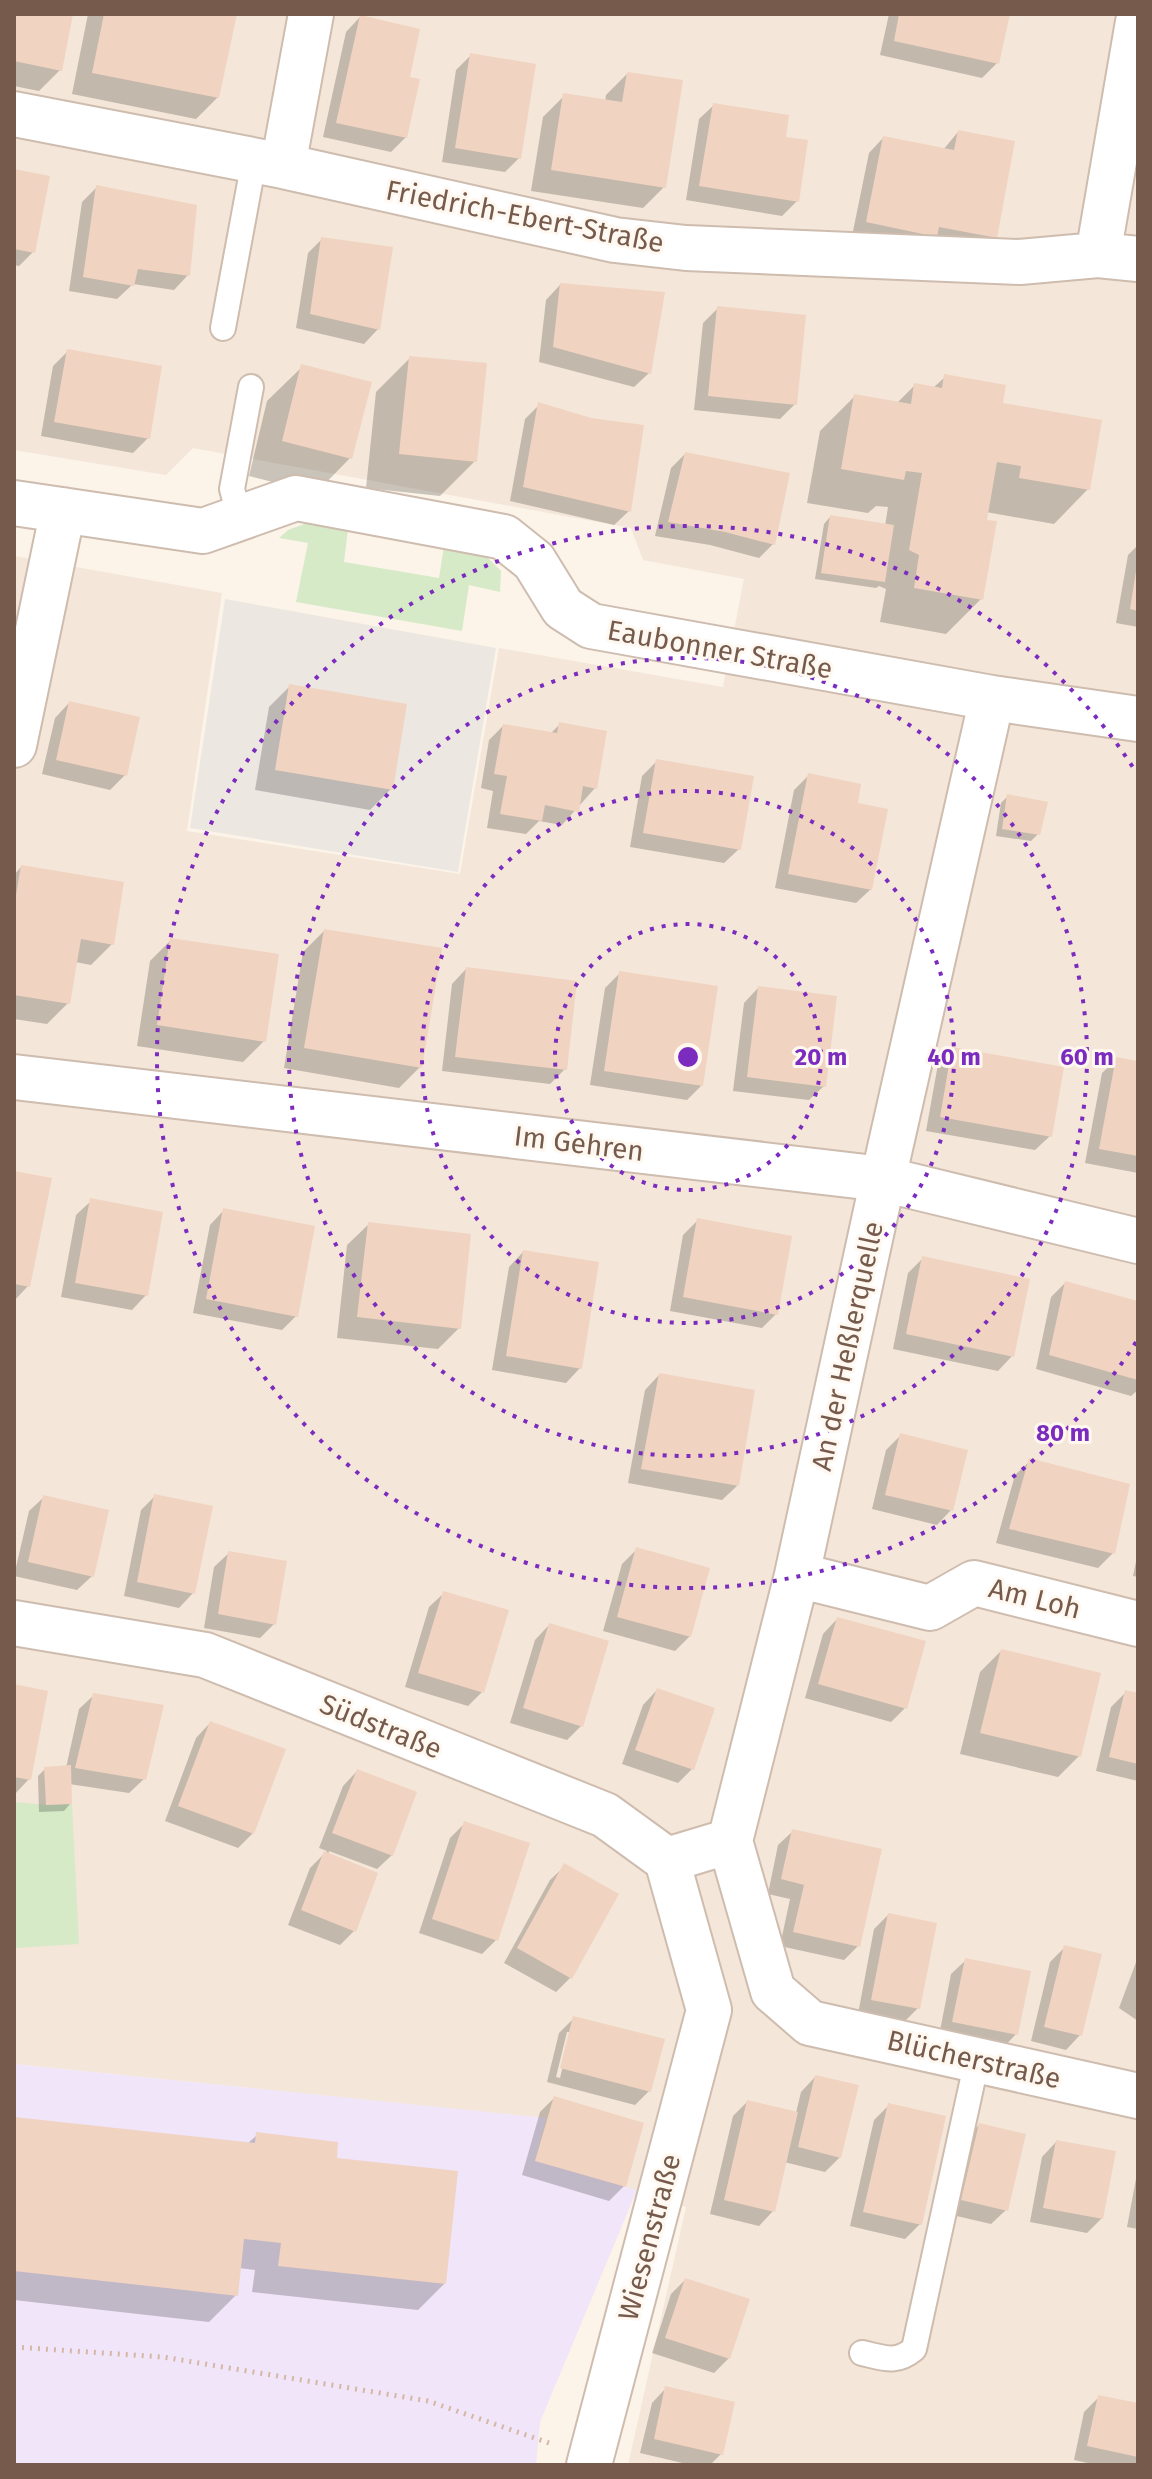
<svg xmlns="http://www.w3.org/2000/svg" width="1152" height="2479" viewBox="0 0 1152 2479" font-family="'Fira Sans',sans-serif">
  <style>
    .residential { fill: #f4e6d8 }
    .industrial { fill: #ede7e2 }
    .education { fill: #f1e5f9 }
    .green { fill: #d6eac7 }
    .shadow { fill: #0003; fill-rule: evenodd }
    .building { fill: #f1d3c1 }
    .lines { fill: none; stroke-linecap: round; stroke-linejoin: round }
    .lane-casing { stroke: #cebcaf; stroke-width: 28 }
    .street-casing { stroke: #cebcaf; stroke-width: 48 }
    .path { stroke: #d6b6a4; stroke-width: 5; stroke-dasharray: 2 6; stroke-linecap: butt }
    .lane { stroke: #fff; stroke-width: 24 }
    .street { stroke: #fff; stroke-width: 44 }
    .ring { fill: none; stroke: #7b2cbf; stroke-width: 4; stroke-dasharray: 4 8 }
    .labels { text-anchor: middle; stroke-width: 6; stroke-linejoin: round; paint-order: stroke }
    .street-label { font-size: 28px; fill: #765b4d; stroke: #fff8f0 }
    .centre { fill: #7b2cbf; stroke: #fff8f0; stroke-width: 4 }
    .ring-label { font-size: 24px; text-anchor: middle; font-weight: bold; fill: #7b2cbf; stroke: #fff8f0; stroke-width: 6; stroke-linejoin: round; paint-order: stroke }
  </style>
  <rect width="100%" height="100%" fill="#fcf4e9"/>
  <!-- residential -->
  <path class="residential" d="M14,14h1124v2451h-510l58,-258 -151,-46 10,-43 -531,-54v-1508l208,37 -35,238 273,43 39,-226 224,39 21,-108 -101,-19 -12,-32 -438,-80 -27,27 -152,-25z"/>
  <!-- industrial -->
  <path class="industrial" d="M225,599l271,49 -38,224 -268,-44z"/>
  <!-- education -->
  <path class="education" d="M14,2064l532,54 -11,43 102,29 -97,232 -4,43h-522z"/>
  <!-- green -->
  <path class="green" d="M310,522l38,7 -4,33 95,16 5,-32 43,11 14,14 -1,21 -31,-7 -7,46 -166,-29 12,-59 -29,-5 9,-8z
    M14,1802l32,3 26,-1 7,140 -65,4z"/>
  <!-- shadow -->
  <path class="shadow" d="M14,14h57l-11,56 -21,21 -25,-5z
    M88,14h146l-16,83 -22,22 -124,-25z
    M889,14h119l-11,49 -15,15 -102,-23z
    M360,17l48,61 -2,59 -15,15 -68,-15 23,-105z
    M471,55l48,103 -14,14 -63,-10 14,-92z
    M627,74l37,113 -21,21 -112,-17 12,-74 21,-21 41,6 1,-7z
    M714,105l69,33 14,63 -15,15 -96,-16 13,-81z
    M958,132l37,105 -15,14 -128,-15 17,-83 14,-15 60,12z
    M14,171l19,81 -14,14 -5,-1z
    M97,187l91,88 -14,15 -41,-6 -16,15 -48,-8 13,-89z
    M322,239l56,90 -14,15 -68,-16 12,-75z
    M560,285l89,88 -15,14 -95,-25 7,-62z
    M718,308l77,96 -15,15 -86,-9 9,-87z
    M68,351l80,87 -15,15 -92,-17 12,-70z
    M410,358l65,103 -35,35 -74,-8 10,-96z
    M302,367l48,91 -34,35 -67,-17 18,-75z
    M945,377l55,28 88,84 -34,35 -68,-12 -5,87 -35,35 -66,-12 6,-33 -7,-3 -3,2 -61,-9 9,-55 6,-7 55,9 3,-19 -12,-1 -8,7 -61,-10 13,-72 35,-35 42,7 18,-18 18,3z
    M539,405l52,15 38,91 -15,14 -104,-24 15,-82z
    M685,454l88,90 -14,14 -49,-13 -55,-9 16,-68z
    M1138,545v82l-22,-4 12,-68z
    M290,686l101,103 -21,21 -115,-20 14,-83z
    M69,703l56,72 -15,15 -68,-16 13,-56z
    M560,724l35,64 -33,37 -23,-4 -13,13 -39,-6 6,-37 -12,-3 8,-48 14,-14 47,8z
    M657,761l82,88 -15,14 -94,-16 12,-71z
    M809,775l46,30 16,84 -15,14 -81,-15 19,-98z
    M1008,796l30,38 -7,7 -35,-5 5,-33z
    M21,867l91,77 -21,21 -16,-3 -7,41 -21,21 -33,-5v-144z
    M324,931l96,136 -21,21 -115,-20 19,-116z
    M171,940l93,101 -21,21 -106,-16 13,-85z
    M466,969l99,100 -15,15 -108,-13 10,-87z
    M620,973l81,113 -14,14 -97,-15 15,-97z
    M758,988l66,98 -15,14 -76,-9 11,-88z
    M953,1049l97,87 -15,14 -109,-19 12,-67z
    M1117,1059l21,4v110l-53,-10 17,-90z
    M14,1173l14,113 -14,15z
    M91,1201l55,94 -14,15 -71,-13 15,-82z
    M224,1210l72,106 -14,14 -89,-17 17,-88z
    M698,1220l78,94 -14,14 -92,-17 13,-76z
    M369,1224l90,104 -21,21 -101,-11 10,-93z
    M523,1252l57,116 -14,15 -74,-13 17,-103z
    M923,1258l89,98 -14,15 -105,-22 15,-76z
    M1065,1283l73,19v88l-7,6 -95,-27 15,-72z
    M659,1375l78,111 -15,14 -94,-17 17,-93z
    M900,1436l51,74 -14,15 -65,-16 14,-59z
    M1030,1461l83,92 -15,15 -102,-25 19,-68z
    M155,1496l38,97 -14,15 -55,-12 17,-86z
    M44,1497l48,79 -15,14 -63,-14 15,-65z
    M636,1550l54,86 -15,15 -72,-20 19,-67z
    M1138,1552v25l-5,-1z
    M229,1553l45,71 -14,14 -56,-10 10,-61z
    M444,1593l38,99 -14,14 -63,-19 24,-80z
    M837,1619l68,89 -14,14 -86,-24 18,-64z
    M549,1625l33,100 -15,15 -57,-17 25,-83z
    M1001,1651l78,105 -21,21 -98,-23 20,-82z
    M14,1686l15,93 -14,15 -1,-1z
    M657,1690l36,78 -15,15 -56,-19 21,-59z
    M1126,1692l12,3v86l-42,-10 15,-64z
    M94,1695l50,84 -15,14 -60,-9 1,20 -6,7 -25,1 -1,-36 7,-7 21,-1 13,-59z
    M210,1723l43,110 -15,15 -73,-27 31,-83z
    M357,1771l35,84 -15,14 -48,-18 -1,4 26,76 -14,14 -52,-20 22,-57 17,-17 -8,-3 24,-62z
    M465,1823l31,117 -14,14 -63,-21 31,-95z
    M793,1831l65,115 -14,14 -64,-14 10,-47 -22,-5 10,-49z
    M565,1866l5,112 -14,14 -52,-29 46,-83z
    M888,1915l30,93 -15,15 -45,-9 16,-85z
    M1065,1947l15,88 -14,15 -35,-9 19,-79z
    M1138,1957v64l-19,-13z
    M966,1960l50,74 -14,15 -63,-13 12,-62z
    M574,2018l75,73 -14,14 -88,-23 12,-49zM567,2032h4l-11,46 -4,-1z
    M815,2077l25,80 -15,15 -41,-10 -11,49 -14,15 -49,-12 23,-98 14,-14 49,11 5,-21z
    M554,2098l70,88 -15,15 -87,-26 18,-63z
    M889,2105l31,119 -15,15 -55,-13 24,-106z
    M14,2119l233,25 10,-9 78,24 110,124 -27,27 -166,-18 3,-22 -16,-2 -3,27 -27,27 -195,-22z
    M979,2125l27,85 -15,14 -43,-10 17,-75z
    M1056,2142l46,76 -15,15 -57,-11 12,-65z
    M1138,2168v61l-11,-2z
    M685,2280l44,78 -15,15 -62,-20 19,-59z
    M666,2388l55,66 -11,11h-19l-51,-12 12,-50z
    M1099,2397l39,8v60h-41l-23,-5 10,-48z"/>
  <!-- building -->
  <path class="building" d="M14,14h59l-11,57 -48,-10z
    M104,14h133l-18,84 -127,-25z
    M899,14h111l-11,50 -105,-23z
    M360,15l60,14 -10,48 10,2 -13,59 -71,-15z
    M470,53l66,11 -15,95 -66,-11z
    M627,72l56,8 -17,108 -115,-18 12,-77 59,9z
    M713,103l76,12 -3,22 22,3 -9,62 -100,-16z
    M958,130l57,11 -18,97 -58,-11 -2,10 -71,-15 17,-86 71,14z
    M14,169l36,7 -15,77 -21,-4z
    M96,185l101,20 -7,71 -52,-7 -4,17 -51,-9z
    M321,237l72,10 -13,83 -70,-16z
    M560,283l105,9 -14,82 -98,-27z
    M717,306l89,9 -9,90 -89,-9z
    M67,349l95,17 -12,73 -96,-17z
    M409,356l78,7 -10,99 -78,-8z
    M301,364l71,18 -20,77 -70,-18z
    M944,374l62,11 -3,18 99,17 -12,70 -71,-12 2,-12 -24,-4 -10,58 10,1 -14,79 -69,-12 5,-33 -10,-5 13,-77 -16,-2 -2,9 -63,-11 13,-75 57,10 3,-21 28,5z
    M538,402l53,16 53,7 -13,87 -108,-25z
    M685,452l105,21 -15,72 -50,-13 -57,-10z
    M830,515l64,10 -9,57 -64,-9z
    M1136,571h2v40l-8,-2z
    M289,684l118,20 -14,86 -118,-20z
    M69,701l71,16 -13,59 -71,-16z
    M559,722l48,9 -10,58 -14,-3 -4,26 -34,-7 -3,16 -42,-7 7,-38 -13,-2 9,-50 54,9z
    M656,759l98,17 -13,74 -98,-17z
    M808,773l53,11 -3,19 30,6 -16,81 -84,-16z
    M1007,794l41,8 -8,33 -38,-6z
    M21,865l103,17 -10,63 -33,-6 -11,65 -56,-9v-88z
    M324,929l118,19 -20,120 -118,-20z
    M170,938l109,16 -13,88 -109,-17z
    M466,967l111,14 -10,89 -112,-13z
    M619,971l99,15 -15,100 -99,-15z
    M758,986l79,10 -11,91 -79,-10z
    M952,1047l112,20 -12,70 -112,-20z
    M1116,1057l22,4v95l-39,-7z
    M14,1171l38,7 -22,109 -16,-3z
    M90,1198l73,14 -15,84 -73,-13z
    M223,1208l92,18 -17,91 -92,-18z
    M697,1218l95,18 -14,79 -95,-18z
    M368,1222l103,12 -10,95 -104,-12z
    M523,1250l76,12 -17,107 -76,-13z
    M922,1256l108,23 -16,78 -108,-23z
    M1065,1281l73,20v79l-89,-25z
    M659,1373l96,17 -16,96 -98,-17z
    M900,1433l68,17 -15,61 -68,-16z
    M1029,1458l101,26 -15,70 -106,-25z
    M154,1494l59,12 -18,88 -58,-12z
    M43,1495l66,15 -15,67 -66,-15z
    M636,1547l74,21 -19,69 -74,-20z
    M228,1551l59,10 -11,64 -58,-11z
    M443,1591l66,19 -25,83 -66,-20z
    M837,1617l89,24 -19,68 -89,-25z
    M549,1623l60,18 -26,86 -60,-19z
    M1001,1649l100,24 -20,84 -101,-24z
    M14,1684l34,7 -17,89 -17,-3z
    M657,1688l58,20 -21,62 -59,-20z
    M1125,1690l13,3v71l-29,-7z
    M93,1693l71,12 -18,75 -71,-12z
    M210,1721l76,28 -32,85 -76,-28z
    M71,1765l1,39 -26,1 -2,-38z
    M357,1769l60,23 -24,64 -61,-23z
    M464,1821l66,22 -32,98 -66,-22z
    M792,1829l90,20 -22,98 -67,-15 11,-47 -23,-6z
    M324,1851l54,22 -22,59 -55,-22z
    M564,1863l55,31 -47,85 -55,-31z
    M888,1913l49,10 -17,86 -49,-9z
    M1064,1945l38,9 -20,82 -38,-9z
    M965,1958l66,13 -13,64 -66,-13z
    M573,2016l92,23 -14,53 -91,-24z
    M815,2075l44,10 -18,73 -43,-11z
    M554,2096l90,27 -18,64 -91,-26z
    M747,2100l51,12 -23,100 -51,-12z
    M888,2103l58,13 -24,109 -59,-13z
    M14,2117l241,26 1,-11 82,10 -1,16 121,13 -12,113 -168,-18 3,-23 -37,-4 -6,57 -224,-25z
    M979,2123l47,11 -18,77 -47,-11z
    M1056,2140l60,11 -13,68 -60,-11z
    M685,2278l65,21 -20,60 -65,-21z
    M665,2386l70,16 -12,53 -69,-16z
    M1098,2395l40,8v54l-51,-11z"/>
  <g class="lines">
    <!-- lane casing -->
    <g class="lane-casing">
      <path id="lane" d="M223,328l31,-167
        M240,519l-8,-30 19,-102
        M862,2353c22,5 34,11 52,-4l63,-289"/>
    </g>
    <!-- street casing -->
    <g class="street-casing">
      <path id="street" d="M14,114l269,52 332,74 71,8 334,14 78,-7 40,4
        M283,166l28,-152
        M1098,255l40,-233
        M14,503l189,28 93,-33 208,39 30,24 29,47 28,18 401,72 146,21
        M992,698l-109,481 -86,396 -67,266 43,150 37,32 328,73
        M14,745l49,-235
        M14,1077l869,102 255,62
        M797,1575l133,33 44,-25 164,41
        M14,1623l191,32 400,160 62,45 63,-19
        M667,1860l42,150
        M589,2465l120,-455"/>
    </g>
    <!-- path -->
    <path class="path" d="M14,2347l149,10 265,44 124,43"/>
    <!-- lane -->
    <use href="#lane" class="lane"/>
    <!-- street -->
    <use href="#street" class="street"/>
  </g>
  <!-- distance rings -->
  <g class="ring">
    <circle cx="688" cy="1057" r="133"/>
    <circle cx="688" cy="1057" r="266"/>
    <circle cx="688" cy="1057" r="399"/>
    <path d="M1136 1342A531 531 0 1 1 1136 772"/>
  </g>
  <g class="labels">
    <!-- street labels -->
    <g class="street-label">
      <text transform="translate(525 216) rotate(11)" y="10">Friedrich-Ebert-Straße</text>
      <text transform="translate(720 649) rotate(10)" y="10">Eaubonner Straße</text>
      <text transform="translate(579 1143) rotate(7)" y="10">Im Gehren</text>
      <text transform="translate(847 1346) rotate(-78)" y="10">An der Heßlerquelle</text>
      <text transform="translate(1035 1598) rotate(14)" y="10">Am Loh</text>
      <text transform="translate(381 1726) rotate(22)" y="10">Südstraße</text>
      <text transform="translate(974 2059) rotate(13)" y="10">Blücherstraße</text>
      <text transform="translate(649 2237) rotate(-75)" y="10">Wiesenstraße</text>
    </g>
  </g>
  <circle cx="688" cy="1057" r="12" class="centre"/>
  <g class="ring-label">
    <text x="821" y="1065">20 m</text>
    <text x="954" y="1065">40 m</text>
    <text x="1087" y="1065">60 m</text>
    <text x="1063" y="1441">80 m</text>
  </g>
  <!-- border -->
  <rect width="1152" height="2479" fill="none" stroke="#765b4d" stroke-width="32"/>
</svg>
